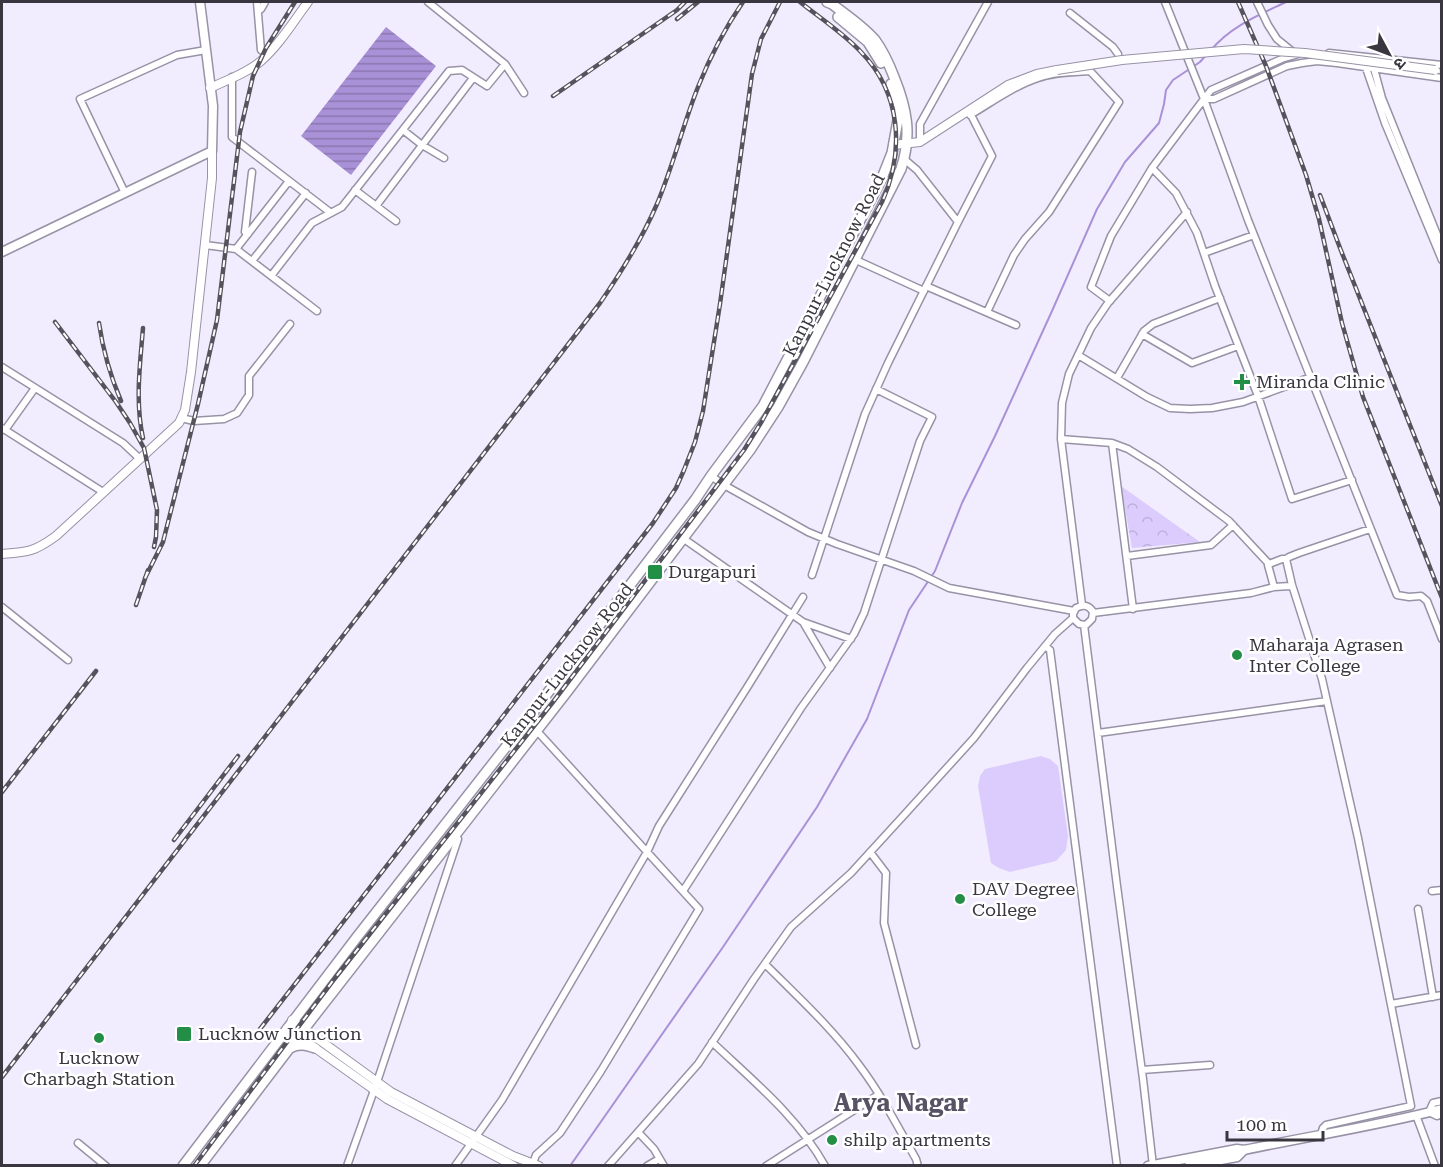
<svg xmlns="http://www.w3.org/2000/svg" width="1443" height="1167" viewBox="0 0 1443 1167" font-family="'Roboto Serif','Noto Sans Devanagari',serif">
  <style>
    .green { fill: #dbccfd }
    .park { fill: url(#park-crowns) }
    .water { fill: url(#water-rules) }
    .lines { fill: none; stroke-linecap: round; stroke-linejoin: round }
    .stream { stroke: #a991d7; stroke-width: 2 }
    .minor-casing { stroke: #9892a6; stroke-width: 9 }
    .tertiary-casing { stroke: #9892a6; stroke-width: 10 }
    .secondary-casing { stroke: #9892a6; stroke-width: 11 }
    .primary-casing { stroke: #9892a6; stroke-width: 12 }
    .minor { stroke: #fff; stroke-width: 6 }
    .tertiary { stroke: #fff; stroke-width: 8 }
    .secondary { stroke: #fff; stroke-width: 8 }
    .primary { stroke: #fff; stroke-width: 9 }
    .rail-casing { stroke: #56535d; stroke-width: 4.5 }
    .rail { stroke: #fff; stroke-width: 2; stroke-dasharray: 7; stroke-linecap: butt }
    .tertiary-bridge-casing { stroke: #9892a6; stroke-width: 10; stroke-linecap: butt }
    .tertiary-bridge { stroke: #fff; stroke-width: 8 }
    .poi-dot { fill: #238e45; stroke: #fff; stroke-width: 2 }
    .labels { text-anchor: middle; stroke-width: 5; stroke-linejoin: round; paint-order: stroke }
    .street-label { font-size: 18px; fill: #39363f; stroke: #fff }
    .poi-label { font-size: 18px; fill: #39363f; stroke: #fff; text-anchor: start }
    .district-label { font-size: 24px; font-weight: bold; fill: #575264; stroke: #fff }
  </style>
  <defs>
    <pattern id="park-crowns" width="20" height="18" patternUnits="userSpaceOnUse" patternTransform="scale(1.5)"><rect width="20" height="18" fill="#dbccfd"/><path d="M2 6a3 3 0 1 1 6 0M12 15a3 3 0 1 1 6 0" fill="none" stroke="#bdb0da"/></pattern>
    <pattern id="water-rules" width="6" height="5" patternUnits="userSpaceOnUse" patternTransform="scale(1.5)"><rect width="6" height="5" fill="#a991d7"/><path d="M0 2.5h6" fill="none" stroke="#8b77b0"/></pattern>
  </defs>
  <rect width="100%" height="100%" fill="#f2edfe"/>
  <!-- green -->
  <path class="green" d="M1041,756l9,3 8,7 10,70 -2,14 -10,11 -46,11 -11,-4 -8,-5 -13,-77 2,-10 5,-7z"/>
  <!-- park -->
  <path class="park" d="M1121,486l79,56 -68,6z"/>
  <!-- water -->
  <path class="water" d="M386,27l50,39 -85,109 -50,-39z"/>
  <g class="lines">
    <!-- stream -->
    <path class="stream" d="M1211,50c20,-24 48,-35 75,-48
      M570,1166l153,-219 94,-140 50,-88 42,-109 26,-39 27,-68 33,-67 57,-125 45,-102 28,-47 34,-39 5,-19 2,-14 7,-10 27,-18 7,-8"/>
    <!-- minor casing -->
    <g class="minor-casing">
      <path id="minor" d="M257,2l4,48 6,4
        M428,2l77,62 19,29
        M1165,2l39,97 44,121 149,375 12,2 12,-1 6,5 15,38
        M1257,2l11,23 9,14 16,13
        M258,11l3,-2 4,-7
        M1070,13l43,34 5,7
        M1329,53l113,12
        M1365,65l20,58 57,137
        M1373,65l9,33 60,149
        M232,77v60l99,76
        M1204,99h10l73,-33 15,-3 15,-2 20,2 105,15
        M970,115c22,-13 44,-29 68,-37 16,-6 35,-6 52,-7l29,31 -70,110 -24,27 -11,16 -27,57
        M403,130l19,15 22,13
        M920,142v-18l68,-122
        M904,159l13,11 41,52
        M1152,168l24,25 21,40 18,53 43,110 34,103 60,-19
        M355,190l41,31
        M125,193l-45,-94 97,-44 29,-5
        M376,206l97,-128
        M248,234l-3,-2 7,-60
        M205,245l31,4 81,62
        M236,249l53,-68
        M1204,253l50,-18
        M856,260l68,31
        M252,261l54,-68
        M271,276l41,-53 30,-16 107,-136 13,-1 25,16 18,-22
        M926,286l90,39
        M1110,301l-19,-14 20,-51 41,-68 52,-69 7,-9 73,-32 14,-4
        M1142,334l50,29 46,-17
        M1078,355l69,42 23,11 20,1 22,-1 31,-6 68,-25
        M2,367l121,76 17,16
        M1117,378l27,-47 9,-7 67,-26
        M181,418l13,3 30,-2 13,-6 12,-18v-19l41,-52
        M2,428l101,64
        M5,430l30,-42
        M1061,439l51,4 16,6 29,18 72,54 40,43 -1,1 6,22
        M1112,443l21,166
        M711,476l13,9 84,47 29,12 77,27 35,17 125,23
        M684,539l119,83 48,17
        M1127,556l84,-11 22,-20
        M1286,559l6,26 30,94 36,159 53,268 -85,19 -3,3 -2,6
        M1269,564l13,-5h4l3,-2 10,-4 71,-24
        M812,575l53,-161 23,-51 70,-141 34,-66 -23,-45
        M1082,605l-21,-166 1,-36 7,-29 22,-46 17,-25 79,-91
        M2,607l66,53
        M1093,613l158,-20 23,-6 16,-1 2,-1
        M803,622l27,46
        M1084,625l33,261 26,193 10,87
        M1045,646l5,4 67,516
        M527,720l172,189 -98,162 -41,62 -24,22 -3,8
        M1098,733l229,-32
        M870,852l16,21 -2,50 32,122
        M683,891l118,-183 53,-74 10,-21 56,-172 12,-24 -56,-28
        M1432,891l10,-1
        M1418,909l15,88
        M765,964c32,32 67,64 94,101 22,29 39,62 57,94l2,7
        M1391,1004l51,-9
        M712,1042c40,38 86,75 113,124
        M1142,1070l68,-5
        M1442,1101l-9,2 -4,9 8,4 5,-2
        M1416,1115l19,51
        M638,1132l16,17 10,17
        M78,1143l28,23
        M347,1166l30,-84 81,-243 -2,-3
        M455,1166l47,-66 145,-248 12,-26 89,-140 55,-89
        M608,1166l90,-102 56,-85 37,-52 60,-54 54,-59 69,-76 53,-70 28,-34 18,-16v-4l3,-6c7,-4 13,-3 17,4l-1,7 -6,6 -7,-1 -6,-6
        M647,1166l12,-7
        M766,1166l112,-71"/>
    </g>
    <!-- tertiary casing -->
    <g class="tertiary-casing">
      <path id="tertiary" d="M210,88c17,-8 37,-15 51,-27 19,-17 32,-39 47,-59
        M893,145l27,-3 88,-57 29,-11 20,-4
        M2,554c26,-2 32,-2 54,-18l123,-113 6,-13 6,-38 21,-194v-27
        M292,1020l99,72 122,64 26,10
        M287,1028l100,71 127,67"/>
    </g>
    <!-- secondary casing -->
    <g class="secondary-casing">
      <path id="secondary" d="M2,252l210,-101 1,-45 -13,-104
        M1148,1166l89,-17 7,1c66,-14 132,-24 198,-41
        M1189,1166l48,-9 7,-7"/>
    </g>
    <!-- primary casing -->
    <g class="primary-casing">
      <path id="primary" d="M838,17l30,25 13,21
        M290,1048c9,-5 16,-3 25,0
        M183,1166l174,-229 170,-217 168,-220 16,-24 52,-70 119,-228 10,-25 8,-44 -9,-25
        M200,1166l104,-137 262,-336 184,-243 28,-43 25,-45 98,-193c11,-34 6,-60 -7,-92 -5,-13 -11,-26 -19,-37 -12,-14 -29,-25 -43,-36l-5,-2"/>
    </g>
    <!-- minor -->
    <use href="#minor" class="minor"/>
    <!-- tertiary -->
    <use href="#tertiary" class="tertiary"/>
    <!-- secondary -->
    <use href="#secondary" class="secondary"/>
    <!-- primary -->
    <use href="#primary" class="primary"/>
    <!-- rail casing -->
    <g class="rail-casing">
      <path id="rail" d="M1238,2l28,64 40,109 13,44 23,104 21,74 79,201
        M677,19l21,-17
        M553,96l124,-86 8,-8
        M1320,195l20,53 102,258
        M55,322l61,80 14,21 14,25 13,62 -1,27 -2,10
        M99,323c4,28 11,52 22,78
        M143,438c-8,-36 -3,-73 0,-110
        M145,578l18,-36 35,-138 19,-84 23,-188 13,-56 13,-28 29,-46
        M136,605l12,-35
        M2,792l94,-121
        M174,840l64,-84
        M260,1029l393,-506 23,-35 8,-18 11,-28 8,-31 17,-107 32,-230 9,-35 19,-37
        M2,1077l598,-774c22,-32 42,-64 57,-99 16,-38 26,-79 41,-117 12,-30 27,-59 45,-85
        M194,1166l141,-188 218,-276 191,-252 18,-29 120,-219c23,-51 19,-109 -21,-150 -18,-19 -41,-34 -61,-50"/>
    </g>
    <!-- rail -->
    <use href="#rail" class="rail"/>
    <!-- tertiary-bridge casing -->
    <g class="tertiary-bridge-casing">
      <path id="tertiary-bridge" d="M1057,70l65,-10 122,-11 61,4 130,17"/>
    </g>
    <!-- tertiary-bridge -->
    <use href="#tertiary-bridge" class="tertiary-bridge"/>
  </g>
  <!-- markers -->
  <g class="poi-dot">
    <path d="M1239 373h6v6h6v6h-6v6h-6v-6h-6v-6h6z"/>
    <rect x="647" y="564" width="16" height="16" rx="3"/>
    <circle cx="1237" cy="655" r="6"/>
    <circle cx="960" cy="899" r="6"/>
    <rect x="176" y="1026" width="16" height="16" rx="3"/>
    <circle cx="99" cy="1038" r="6"/>
    <circle cx="832" cy="1140" r="6"/>
  </g>
  <g class="labels">
    <!-- street labels -->
    <g class="street-label">
      <text transform="translate(834 265) rotate(-63)" y="6">Kanpur-Lucknow Road</text>
      <text transform="translate(567 665) rotate(-52)" y="6">Kanpur-Lucknow Road</text>
    </g>
    <!-- poi labels -->
    <g class="poi-label">
      <text x="1256" y="388">Miranda Clinic</text>
      <text x="668" y="578">Durgapuri</text>
      <text x="1249" y="651">Maharaja Agrasen<tspan x="1249" dy="21">Inter College</tspan></text>
      <text x="972" y="895">DAV Degree<tspan x="972" dy="21">College</tspan></text>
      <text x="198" y="1040">Lucknow Junction</text>
      <text x="99" y="1064" text-anchor="middle">Lucknow<tspan x="99" dy="21">Charbagh Station</tspan></text>
      <text x="844" y="1146">shilp apartments</text>
    </g>
    <!-- district labels -->
    <g class="district-label">
      <text x="901" y="1111">Arya Nagar</text>
    </g>
  </g>
  <!-- border -->
  <rect width="1443" height="1167" fill="none" stroke="#39363f" stroke-width="6"/>
  <!-- north arrow -->
  <g transform="translate(1389 54) rotate(131)" stroke="#ffffff" stroke-width="4.5" paint-order="stroke">
  <path d="M0-4.5L10 22L0 15L-10 22Z" fill="#39363f"/>
  <text y="-9" font-size="16" font-weight="bold" text-anchor="middle" fill="#39363f">उ</text>
  </g>
  <!-- scale -->
  <path d="M1227 1131v9h96v-9" fill="none" stroke="#39363f" stroke-width="3"/>
  <text x="1236" y="1131" font-size="18" fill="#39363f" stroke="#ffffff" stroke-width="4.5" paint-order="stroke">100 m</text>
</svg>
